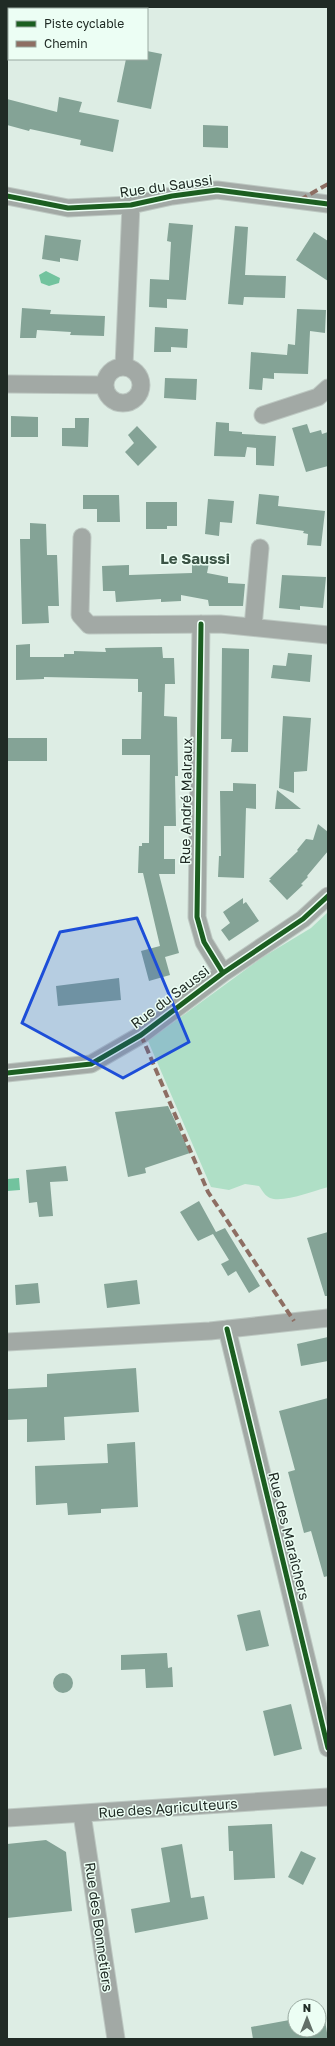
<svg xmlns="http://www.w3.org/2000/svg" width="335" height="2046" viewBox="0 0 335 2046" font-family="'Golos Text',sans-serif">
  <style>
    .green { fill: #afdfc6 }
    .water { fill: #72c39e }
    .building { fill: #84a396 }
    .lines { fill: none; stroke-linecap: round; stroke-linejoin: round }
    .street-casing { stroke: #bdc8c2; stroke-width: 19 }
    .street { stroke: #a2a9a5; stroke-width: 17 }
    .quiet { stroke: #8d6e63; stroke-width: 4; stroke-dasharray: 8 4; stroke-linecap: butt }
    .cycleway-casing { stroke: #ecfef4; stroke-width: 8 }
    .cycleway { stroke: #1b5e20; stroke-width: 5 }
    .marked { fill: #1d4ed8; fill-opacity: 0.2; stroke: #1d4ed8; stroke-width: 3; stroke-linejoin: round }
    .labels { text-anchor: middle; stroke-width: 3; stroke-linejoin: round; paint-order: stroke }
    .street-label { font-size: 14px; fill: #202b25; stroke: #ecfef4 }
    .neighbourhood-label { font-size: 15px; font-weight: bold; fill: #3b5446; stroke: #ecfef4 }
  </style>
  <rect width="100%" height="100%" fill="#ddede4"/>
  <!-- green -->
  <path class="green" d="M328,912v275c-14,4 -45,16 -58,11 -5,-2 -8,-8 -11,-12l-14,-2 -16,6 -18,-3 -63,-146 115,-84 48,-29z"/>
  <!-- water -->
  <path class="water" d="M46,271l14,7 -1,5 -10,3 -8,-3 -2,-8z
    M19,1178l1,12 -13,1v-12z"/>
  <!-- building -->
  <path class="building" d="M147,51l15,3 -11,55 -34,-7 9,-43h21z
    M59,97l23,5 -3,10 40,8 -6,32 -33,-7 1,-5 -51,-11 -1,2 -22,-6v-26l50,13z
    M203,125l25,1v22l-25,-1z
    M169,223l24,2 -7,75 -19,-1v9l-18,-1 1,-28 19,1 2,-38 -4,-1z
    M235,226l13,1 -3,48 41,1 -1,22 -41,-1 -1,8 -15,-1z
    M314,232l14,9v40l-32,-21z
    M45,235l36,5 -3,21 -18,-3v4l-18,-3z
    M22,308l29,2 -1,4 55,2 -1,20 -34,-1 1,-3 -34,-2 -1,8h-16z
    M297,309l29,1 -1,23 -15,-2 -2,43 -34,-1v6l-11,-1 -1,12 -13,-1 2,-37 36,3 1,-11 7,1z
    M155,327l33,2 -1,19 -16,-1v5h-17z
    M165,378l32,1 -1,21 -32,-2z
    M11,416l27,1v20h-27z
    M75,418h14l-1,29 -26,-1v-18h13z
    M216,422l13,1v8l13,1v2l34,2 -2,30 -18,-1v-17l-9,-1 -2,10 -31,-1z
    M307,424l3,9 11,-3 1,4 6,-2v34l-22,6 -14,-44z
    M137,426l20,21 -19,19 -13,-14 9,-9 -6,-8z
    M259,494l20,2 -1,10 47,5 -4,35 -14,-1 1,-11 -5,-1 1,-2 -48,-7z
    M83,495h36l1,27h-23v-13h-14z
    M208,499l26,2 -2,22 -12,-1 -1,14 -14,-2z
    M146,502h31v24h-10v3h-21z
    M30,523l16,1 1,31h10l2,51h-11l1,17 -27,1 -2,-85h10z
    M192,563h17l-2,10 21,4v6l17,1 -2,22h-34l-1,-6 -27,-5v6l-20,1v-3l-45,3 -1,-11h-12l-1,-25 27,-1v10l63,-2z
    M282,575l44,2 -3,31 -23,-2v4l-21,-2z
    M30,644v13h34v-3h10v-3l32,1 -1,-4 57,-1 1,11h11l1,26h-10l-1,32 13,1 1,59h-3l1,50h-12v33h11v15h-16l20,79 -14,4 5,18 -21,6 -8,-30 19,-5 -17,-73h-5l1,-27h3v-3h7l1,-88h-28v-16h19l1,-47h-4v-13l-94,-2v2l-28,1v-35z
    M222,648l27,1 -1,103h-17l1,-13h-11z
    M288,653l24,2 -2,27 -39,-4 2,-13 13,1z
    M283,716l28,2 -4,53 -13,1v21l-15,-5z
    M7,738h40v23h-40z
    M233,783l23,1v25l-10,-1 -2,70 -26,-1 1,-21h2l-1,-65h13z
    M277,790l24,19h-26z
    M318,824l10,8v19l-21,25 1,1 -7,7 2,1 -16,15 -18,-19 2,-2h-2l29,-28 -1,-1 9,-11 7,1z
    M243,898v6l3,-2 13,19 -30,20 -8,-11 9,-7 -7,-11z
    M119,978l2,22 -63,6 -2,-20z
    M168,1106l22,47 -45,15 1,5 -18,4 -13,-65z
    M66,1166l2,15 -18,1 3,34 -14,1 -2,-15 -8,1 -3,-33z
    M199,1201l17,31 9,-4 35,58 -11,7 -13,-22 -8,5 -7,-12 8,-4 -16,-26 -15,7 -4,-6 -14,-23z
    M328,1232v64h-3l-18,-58z
    M137,1280l3,24 -33,4 -3,-24z
    M38,1283l2,20 -24,2 -1,-20z
    M328,1337v24l-27,5 -4,-22z
    M136,1368l3,44 -75,5 1,23 -38,2v-23l-20,1v-31l40,-2v-13z
    M328,1398v178l-4,1 -13,-46 -7,2 -16,-61 7,-2 -16,-59z
    M135,1442l3,65 -37,2v4l-33,2 -1,-12 -31,2 -1,-39 73,-3 -1,-19z
    M260,1610l9,36 -23,5 -9,-36z
    M167,1653l1,15 4,-1 1,20 -27,1 -1,-19 -24,1v-15z
    M53 1683a10 10 0 1 1 20 0a10 10 0 1 1-20 0Z
    M291,1704l11,45 -28,7 -11,-45z
    M272,1824l3,54 -41,2 -1,-29h-4l-1,-25z
    M46,1840l20,12 6,59 -65,7v-74z
    M182,1844l9,54 13,-2 4,23 -73,14 -4,-24 39,-7 -9,-54z
    M301,1851l15,7 -13,27 -15,-8z
    M319,2014h5l4,25h-75l-2,-12 44,-8v11h24z"/>
  <g class="lines">
    <!-- street casing -->
    <g class="street-casing">
      <path id="street" d="M7,196l61,12 63,-3 41,-9 45,-6 111,14
        M124,366l7,-161
        M105 385a18 18 0 1 1 36 0a18 18 0 1 1-36 0Z
        M7,384l98,1
        M263,415l55,-18 10,-9
        M82,537l-2,78 9,10 131,-1 108,11
        M201,624l-4,293 7,25 19,31
        M253,627l7,-79
        M7,1073l84,-9 50,-29 82,-62 80,-54 25,-23
        M227,1329l101,419
        M7,1342l203,-11 118,-13
        M82,1814l34,225
        M7,1818l321,-21"/>
    </g>
    <!-- street -->
    <use href="#street" class="street"/>
    <!-- quiet -->
    <path class="quiet" d="M300,200l28,-16
      M141,1035l67,157 86,129"/>
    <!-- cycleway casing -->
    <g class="cycleway-casing">
      <path id="cycleway" d="M7,196l61,12 63,-3 41,-9 45,-6 111,14
        M201,624l-4,293 7,25 19,31
        M7,1073l84,-9 50,-29 82,-62 80,-54 25,-23
        M227,1329l101,419"/>
    </g>
    <!-- cycleway -->
    <use href="#cycleway" class="cycleway"/>
  </g>
  <!-- marked area -->
  <path class="marked" d="M137,918l52,124 -66,36 -101,-55 38,-91z"/>
  <g class="labels">
    <!-- street labels -->
    <g class="street-label">
      <text transform="translate(166 186) rotate(-8)" y="5">Rue du Saussi</text>
      <text transform="translate(186 801) rotate(-89)" y="5">Rue André Malraux</text>
      <text transform="translate(170 997) rotate(-37)" y="5">Rue du Saussi</text>
      <text transform="translate(289 1536) rotate(76)" y="5">Rue des Maraîchers</text>
      <text transform="translate(168 1808) rotate(-4)" y="5">Rue des Agriculteurs</text>
      <text transform="translate(99 1927) rotate(82)" y="5">Rue des Bonnetiers</text>
    </g>
    <!-- neighbourhood labels -->
    <g class="neighbourhood-label">
      <text x="195" y="564">Le Saussi</text>
    </g>
  </g>
  <!-- border -->
  <rect width="335" height="2046" fill="none" stroke="#202b25" stroke-width="16"/>
  <!-- legend -->
  <rect x="8" y="8" width="140" height="52" fill="#ecfef4" stroke="#9aaaa1"/>
  <rect x="16" y="21" width="20" height="6" fill="#1b5e20" stroke="#9aaaa1"/>
  <text x="44" y="28" font-size="12" fill="#202b25">Piste cyclable</text>
  <rect x="16" y="41" width="20" height="6" fill="#8d6e63" stroke="#9aaaa1"/>
  <text x="44" y="48" font-size="12" fill="#202b25">Chemin</text>
  <!-- north arrow -->
  <g transform="translate(307 2018)"><circle r="19" fill="#ecfef4" stroke="#9aaaa1"/>
  <path d="M0-3L7 15L0 10L-7 15Z" fill="#626f68"/>
  <text y="-6" font-size="11" font-weight="bold" text-anchor="middle" fill="#202b25">N</text>
  </g>
</svg>
